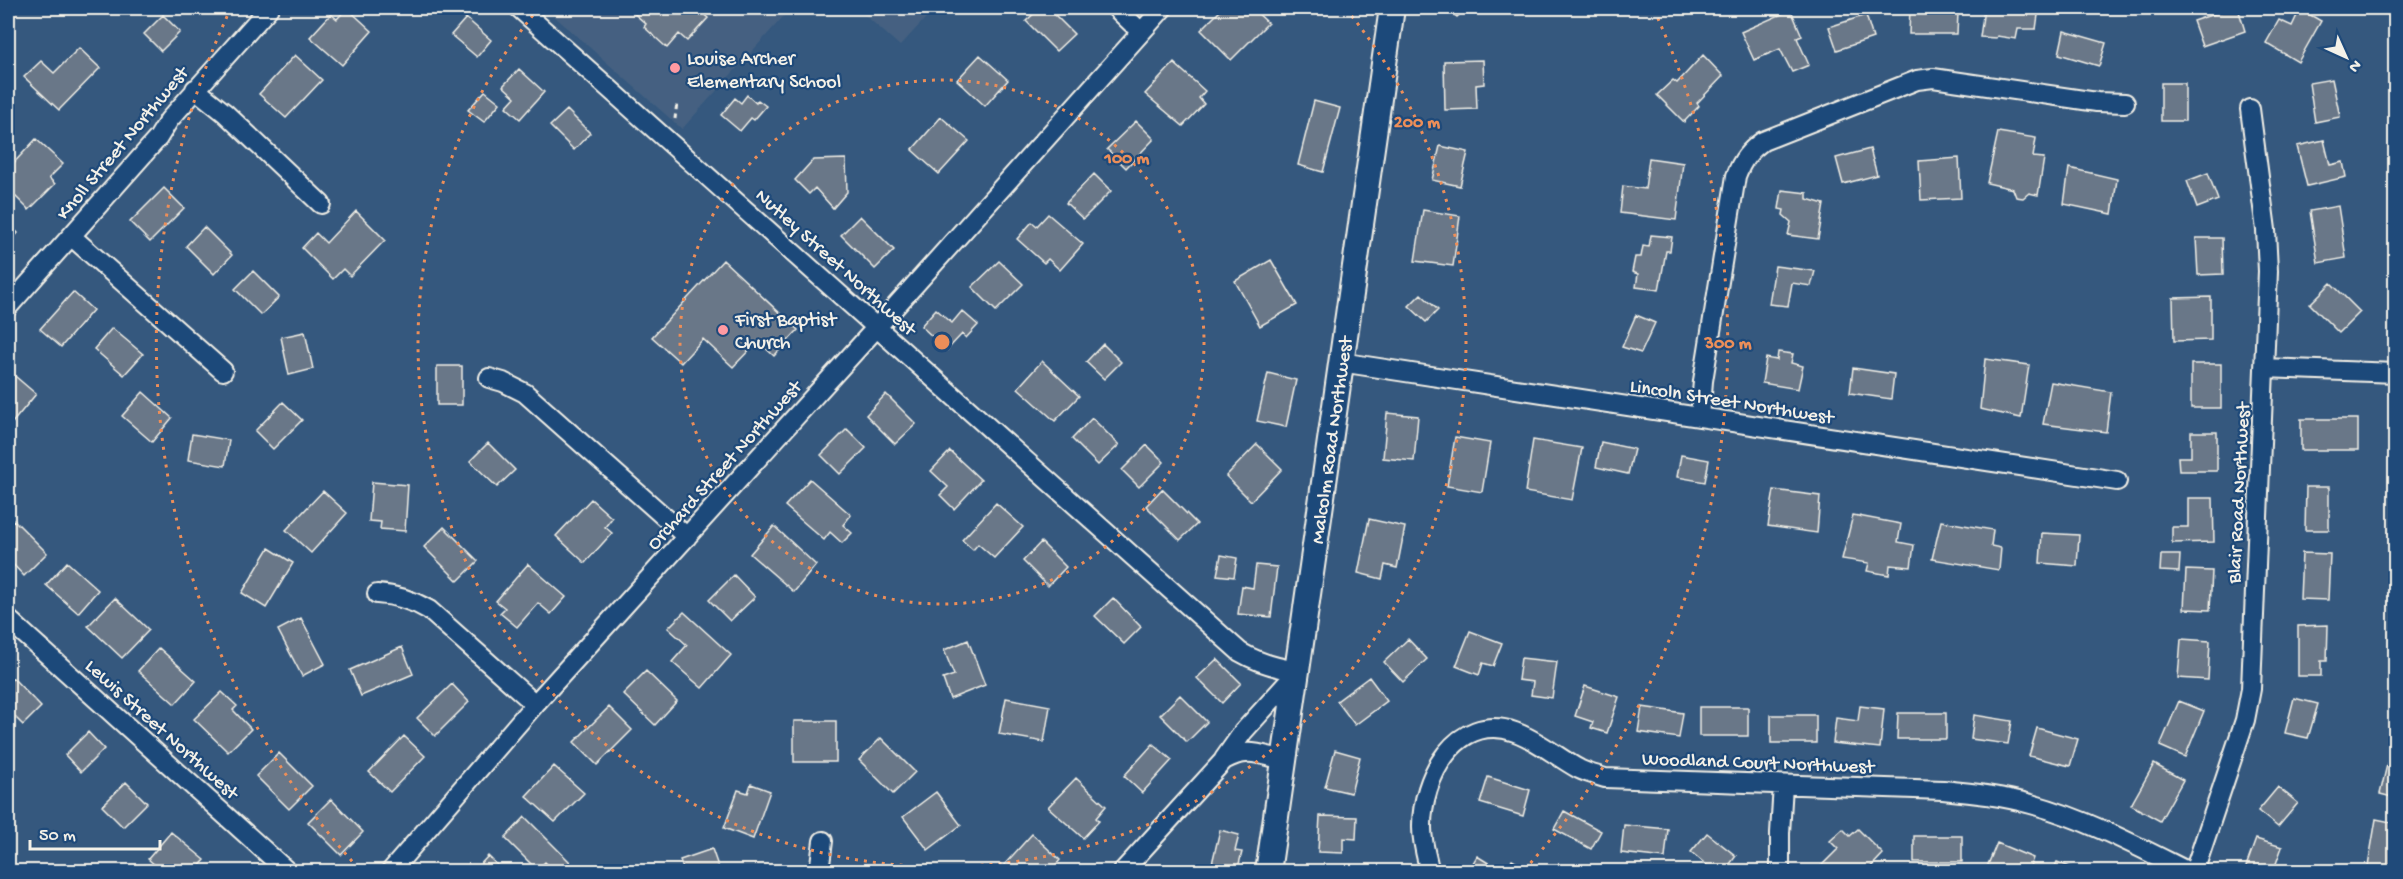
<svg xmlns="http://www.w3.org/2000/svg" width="2403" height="879" viewBox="0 0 2403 879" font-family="'Gochi Hand',sans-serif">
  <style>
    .built { fill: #456181 }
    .building { fill: #697788; stroke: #f4f1e8; stroke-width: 1.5 }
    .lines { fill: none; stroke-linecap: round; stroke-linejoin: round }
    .minor-casing { stroke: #f4f1e8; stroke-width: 22 }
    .major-casing { stroke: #f4f1e8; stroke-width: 28 }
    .path { stroke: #f4f1e8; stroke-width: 3; stroke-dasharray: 4.5 4.5; stroke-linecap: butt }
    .minor { stroke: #1f4a7a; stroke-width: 18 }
    .major { stroke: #1f4a7a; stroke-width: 24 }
    .ring { fill: none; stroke: #ec8e59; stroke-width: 3; stroke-dasharray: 3 6 }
    .poi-dot { fill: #ff9aa2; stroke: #1f4a7a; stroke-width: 2 }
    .labels { text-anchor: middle; stroke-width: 4.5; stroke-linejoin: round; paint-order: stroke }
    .poi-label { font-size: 20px; fill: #f4f1e8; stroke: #1f4a7a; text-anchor: start }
    .street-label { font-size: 20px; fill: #f4f1e8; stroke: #1f4a7a }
    .centre { fill: #ec8e59; stroke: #1f4a7a; stroke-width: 3 }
    .ring-label { font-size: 18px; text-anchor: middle; font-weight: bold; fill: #ec8e59; stroke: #1f4a7a; stroke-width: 4.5; stroke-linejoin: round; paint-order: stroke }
  </style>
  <rect width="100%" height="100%" fill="#35587e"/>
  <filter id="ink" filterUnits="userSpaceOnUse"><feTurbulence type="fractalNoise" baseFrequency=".0167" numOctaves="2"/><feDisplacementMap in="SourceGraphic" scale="12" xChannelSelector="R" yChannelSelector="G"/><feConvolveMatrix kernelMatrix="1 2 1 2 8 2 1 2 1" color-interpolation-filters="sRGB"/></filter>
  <g filter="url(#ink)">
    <!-- built -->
    <path class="built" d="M545,8h246l-109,121z
      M857,8h78l-35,38z"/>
    <!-- building -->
    <path class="building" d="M347,8l25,23 -30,34 -32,-28 21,-23 6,5z
      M628,8h69l11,10 -21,23 -8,-7 -12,14 -23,-21 2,-3z
      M1040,8h8l26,26 -18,17 -30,-30z
      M1223,8h29l16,15 -37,37 -30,-30z
      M1446,8h20l-9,9z
      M1910,8h39v4l9,1 -1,21h-48z
      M1998,8h41l-3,21h-18l-2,10 -19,-3 -1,2 -16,-1 4,-28 13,2z
      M2232,8h6l7,23 -43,15 -9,-25z
      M2300,9l21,12 -23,41 -32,-19 13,-23 13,6z
      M1791,10l11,26 -5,2 12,27 -17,7 -12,-23 -26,11 -13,-28z
      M163,15l17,17 -19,19 -17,-17z
      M1866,15l7,23 -36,12 -8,-23z
      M466,18l25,22 -14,17 -26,-22z
      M2064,31l42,12 -7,23 -40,-12z
      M79,48l21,20 -41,42 -35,-33 17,-16 13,12z
      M295,55l27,25 -36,38 -27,-24z
      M980,55l28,25 -23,26 -28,-26z
      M1703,55l20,21 -26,27 2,3 -15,16 -27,-27 16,-15 4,3z
      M1483,60l1,24 -8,1 1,24 -32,1 -1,-49z
      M1174,63l31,28 -6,7 5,6 -21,22 -38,-32z
      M519,69l25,23 -24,27 -14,-12 9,-10 -12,-11z
      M2332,79l8,38 -25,5 -6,-39z
      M2161,83h24v38h-24z
      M485,91l15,12 -16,19 -16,-12z
      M747,95l9,8 2,-3 8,6 -12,14 -3,-2 -11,13 -19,-16 14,-17 6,5z
      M1314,101l26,7 -17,64 -25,-7z
      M567,110l23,23 -16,17 -24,-24z
      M941,117l28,24 -30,33 -27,-24z
      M1136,121l18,18 -28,29 -19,-19z
      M1998,132l38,6 -3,19 11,1 -6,37 -9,-2 -6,5 -7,-1 -3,-8 -26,-6z
      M36,139l27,25 -14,14 6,6 -26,26 -21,-21v-20z
      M2324,140l6,25 13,-3 3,15 -39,9 -10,-40z
      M1440,146l28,6 -8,34 -28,-6z
      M1870,149l7,26 -34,9 -7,-26z
      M1649,158l34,5 -7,57 -56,-7 3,-27 22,3z
      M1959,158l2,40 -40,2 -2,-39z
      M846,159l1,33 -14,16 -18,-20 -6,6 -14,-14 18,-20z
      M2069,168l48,11 -5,35 -48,-10z
      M2208,173l10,27 -21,8 -10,-27z
      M1094,174l17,17 -28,28 -17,-16z
      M164,188l20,20 -34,34 -20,-20z
      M1782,190l25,3v6l17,5 -6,35 -30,-4 3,-13 -8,-7 1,-5 -5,-1z
      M2338,206l8,52 -28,5 -8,-52z
      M1423,210l37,6 -7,50 -38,-5z
      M356,211l29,29 -35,36 -7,-7 -10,10 -31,-31 14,-15 10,10z
      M1048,214l35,30 -23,26 -12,-11 -4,4 -27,-24 15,-17 5,4z
      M860,216l34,34 -19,19 -34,-34z
      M8,223l10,10 -10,11z
      M204,227l28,28 -18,19 -28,-28z
      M1651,235l21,2 -2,14h-4l-7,39 -23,-3 2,-13 -6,-2 3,-15h6l2,-11 6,1z
      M2196,238h26l1,36 -25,1z
      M723,260l75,70 -24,26 -16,-15 -25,26 -30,-28 -22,24 -29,-26z
      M1271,260l26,45 -37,21 -25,-45z
      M999,261l24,23 -27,27 -24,-24z
      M1775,266l40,5 -4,15 -19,-3 -4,23 -19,-2z
      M253,271l26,26 -18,18 -26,-26z
      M2331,283l29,29 -21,21 -29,-29z
      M73,292l20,18 -32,37 -21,-18z
      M1421,294l17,16 -12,12 -17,-16z
      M2211,297v43l-37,1 -1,-43z
      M936,309l16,14 10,-12 16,14 -12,13 -4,-4 -15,16 -26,-24z
      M1636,315l19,8 -14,30 -19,-6z
      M112,328l31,26 -19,21 -30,-26z
      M305,332l8,37 -24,6 -8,-38z
      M1103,344l18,18 -17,17 -18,-17z
      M1778,352l15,2 -2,9 12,3 -5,23 -36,-6 4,-25 11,2z
      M1985,359l44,6 -8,53 -41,-9z
      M1042,361l37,35 -24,25 -37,-33z
      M2191,364h30v44h-30z
      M437,366h25v39h-25z
      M1853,368l41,6 -3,25 -41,-6z
      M9,371l27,23 -28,34v-54z
      M1268,373l28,7 -10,47 -29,-6z
      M2051,382l60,10 -5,40 -63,-8z
      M143,392l29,26 -20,24 -30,-26z
      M886,394l30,30 -21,20 -29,-29z
      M283,402l19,18 -29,29 -18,-18z
      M1387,413l31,3 -4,45 -31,-3z
      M1092,418l27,27 -21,20 -26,-26z
      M2301,419h57v31h-57z
      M847,429l19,19 -26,26 -19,-19z
      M2191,432h26v39h-38l-1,-14h13z
      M192,434l37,6 -4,26 -37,-6z
      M1455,437l35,6 -8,49 -35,-6z
      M1533,440l49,8 -10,52 -47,-8z
      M1601,442l33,7 -6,25 -32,-7z
      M488,443l27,27 -18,17 -27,-26z
      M1257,444l25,25 -31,32 -25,-25z
      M1147,445l17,17 -25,25 -17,-17z
      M950,451l31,29 -27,29 -14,-14 8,-8 -17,-16z
      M1681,455l28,5 -4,22 -28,-5z
      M810,479l41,36 -8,10 9,8 -10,10 -12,-11 -6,8 -39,-34z
      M372,482l36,3 -3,46 -25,-2 1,-7 -12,-1z
      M2306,487h23v43h-24z
      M1162,489l35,35 -17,16 -34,-34z
      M1774,490l46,6 -3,37 -49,-7z
      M323,491l24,22 -36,40 -25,-23z
      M2188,498h25l1,44 -42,1v-16h16z
      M591,499l21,19 -7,9 7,6 -27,30 -29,-27z
      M996,503l27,24 -29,31 -16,-14 -5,6 -11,-10z
      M1853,515l48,9 -3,18 16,3 -3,22 -21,-2 -1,10 -22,-4 2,-8 -27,-4z
      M1369,519l36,8 -8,41 -12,-3 -3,14 -24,-6z
      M14,520l33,33 -23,23 -16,-17v-33z
      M1941,521l52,9 -2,16 10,2 -2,22 -67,-11z
      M774,526l42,39 -22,27 -44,-38z
      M444,527l34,34 -20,20 -34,-34z
      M2042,533l37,2 -2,31 -37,-3z
      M1041,542l25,25 -18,19 -25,-25z
      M269,548l24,15 -27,45 -24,-15z
      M2302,553l28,1 -2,46 -28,-1z
      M1221,555l16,3 -3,19 -17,-2z
      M2161,555h19l-1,17 -19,-1z
      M67,562l31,28 -20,23 -32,-28z
      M528,564l38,33 -15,17 -13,-11 -21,24 -17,-14 5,-5 -9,-7z
      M1256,565l21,2 -6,50 -33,-3 4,-28 11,2z
      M2186,570l26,1 -2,39 -26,-1z
      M734,575l21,22 -25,24 -21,-21z
      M115,598l34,32 -27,28 -34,-32z
      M1113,598l28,29 -17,17 -29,-28z
      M684,612l47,43 -29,33 -30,-26 15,-17 -19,-17z
      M301,618l24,46 -23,12 -24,-46z
      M2328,625l-1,36h-6v15h-23v-50z
      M1470,631l32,12 -9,23 -10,-3 -4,12 -23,-9z
      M1408,639l19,20 -24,23 -19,-20z
      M2181,639l29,2 -2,39 -30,-2z
      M968,640l17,45 -35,14 -7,-20 11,-4 -10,-25z
      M402,647l11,27 -52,22 -11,-26z
      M159,648l37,33 -21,23 -37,-33z
      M1521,658l36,4 -5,36 -21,-3 2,-13 -15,-2z
      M1217,659l24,24 -19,20 -25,-25z
      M646,671l31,30 -22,24 -32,-31z
      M1369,677l18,24 -32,24 -18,-24z
      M13,678l28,29 -18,18 -15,-15v-26z
      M452,684l17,18 -34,34 -18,-18z
      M1585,686l34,11 -12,36 -16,-5 2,-6 -18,-6z
      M222,692l15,14 -4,4 18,19 -23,23 -34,-33z
      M1180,695l27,27 -20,20 -27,-27z
      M1006,698l44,8 -6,36 -45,-8z
      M2294,698l24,6 -10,34 -23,-5z
      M2179,701l25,10 -19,46 -25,-11z
      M1860,706l24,3 -4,39 -47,-5 3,-25 22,3z
      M609,707l23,23 -35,35 -23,-23z
      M1642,707l41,6 -4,25 -41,-6z
      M1699,707h49v29h-49z
      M1898,713h48v26h-49z
      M1771,715h45v28h-45z
      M1974,715l38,6 -4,23 -37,-5z
      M794,721h42v41h-42z
      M2037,728l41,11 -8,27 -41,-10z
      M88,732l16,17 -23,23 -16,-17z
      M404,736l21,20 -35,36 -21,-20z
      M881,738l34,34 -22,22 -34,-34z
      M1153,744l19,16 -30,33 -18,-17z
      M2392,744l4,1v53l-16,-4z
      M1335,750l25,7 -9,36 -26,-6z
      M279,753l33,33 -23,23 -33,-33z
      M2154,764l29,16 -23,41 -29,-16z
      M554,766l30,27 -29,29 -29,-26z
      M1488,777l42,13 -7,26 -43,-13z
      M1076,778l30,28 -10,12 3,3 -16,17 -35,-31z
      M126,782l21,21 -24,24 -21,-21z
      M751,784l19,7 -17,48 -29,-11 14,-38 10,3z
      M2278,787l20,16 -20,24 -20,-16z
      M936,792l25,33 -33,25 -25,-33z
      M331,799l32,33 -22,23 -33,-33z
      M1564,811l37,20 -10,18 -37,-20z
      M1320,816l37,1 -1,22 -13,-1v15l-25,-1z
      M525,817l45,45 -9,10h-6l-10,-10 -8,8 -32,-32z
      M2376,819l20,4v49h-29z
      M1624,825l44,4 -3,29 -44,-5z
      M1843,829l7,7 8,-7 25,25 -17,18h-41l-5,-5 18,-18 -8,-8z
      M1220,830l19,5 -4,16 7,1 -5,20h-27z
      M171,832l34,28 -11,12h-31l-15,-13z
      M1707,833l29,23 -12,16h-9l-24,-20z
      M1032,834l28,26 -10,12h-39l-7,-7z
      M1914,836h48v26h-48z
      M2256,839l26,8 -9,25h-29z
      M1997,843l36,15 -5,14h-31l-10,-5z
      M712,849l8,23h-36l-4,-12z
      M488,856l16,16h-31z
      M1477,856l26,16h-35z
      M1512,860l20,12h-27z
      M2057,862l26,10h-31z"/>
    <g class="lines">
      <!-- minor casing -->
      <g class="minor-casing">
        <path id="minor" d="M519,8l721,644c19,11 36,16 58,19
          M1116,8l25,24
          M195,89l30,24 96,91
          M71,236l152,135
          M8,307l150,-169 11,-18 100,-112
          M1340,362l777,119
          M2265,368l131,5
          M489,378l14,4 22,11 162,144
          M1700,417l3,-36 33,-205c6,-16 13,-25 27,-35l154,-61 16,-2 164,24 28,1
          M377,594c20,1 35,6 52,16l106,94
          M8,619l280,253
          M1224,759l19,-27 55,-61
          M1428,864c-3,-12 -6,-24 -6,-36 -1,-49 34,-117 93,-96 23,8 42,25 64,37 8,4 17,6 26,9l338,12c30,3 59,6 88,14 55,15 106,42 158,68
          M390,872l145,-168 342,-377 286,-319
          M819,872l4,-31
          M1122,872l102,-112c24,-13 34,-6 60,0
          M1780,872v-39l3,-48
          M2194,872l51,-152 6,-31 17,-418 -2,-41 -16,-121"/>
      </g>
      <!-- major casing -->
      <g class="major-casing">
        <path id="major" d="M1268,872c42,-288 82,-577 124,-864"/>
      </g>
      <!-- path -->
      <path class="path" d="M675,119l2,-17"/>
      <!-- minor -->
      <use href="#minor" class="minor"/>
      <!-- major -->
      <use href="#major" class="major"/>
    </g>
  </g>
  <!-- distance rings -->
  <g class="ring">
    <circle cx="942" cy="342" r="262"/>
    <path d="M1346 9A524 524 0 1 1 538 9"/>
    <path d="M358 868A786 786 0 0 1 230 10M1654 10A786 786 0 0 1 1526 868"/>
  </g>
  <!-- markers -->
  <g class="poi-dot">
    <circle cx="675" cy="68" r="6"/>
    <circle cx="723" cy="330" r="6"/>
  </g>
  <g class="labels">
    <!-- poi labels -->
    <g class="poi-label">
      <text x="687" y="64">Louise Archer<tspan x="687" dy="23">Elementary School</tspan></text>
      <text x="735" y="325">First Baptist<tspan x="735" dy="23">Church</tspan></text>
    </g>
    <!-- street labels -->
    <g class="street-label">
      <text transform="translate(121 142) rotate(-50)" y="7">Knoll Street Northwest</text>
      <text transform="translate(837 261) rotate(42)" y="7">Nutley Street Northwest</text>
      <text transform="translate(1732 400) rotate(9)" y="7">Lincoln Street Northwest</text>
      <text transform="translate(1330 440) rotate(-82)" y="7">Malcolm Road Northwest</text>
      <text transform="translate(723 464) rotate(-48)" y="7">Orchard Street Northwest</text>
      <text transform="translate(2237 493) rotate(-87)" y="7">Blair Road Northwest</text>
      <text transform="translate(163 728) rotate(42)" y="7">Lewis Street Northwest</text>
      <text transform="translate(1758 761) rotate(2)" y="7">Woodland Court Northwest</text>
    </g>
  </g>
  <circle cx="942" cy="342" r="9" class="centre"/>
  <g class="ring-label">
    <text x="1417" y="127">200 m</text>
    <text x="1127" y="163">100 m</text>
    <text x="1728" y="348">300 m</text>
  </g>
  <!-- margin -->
  <rect width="2403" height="879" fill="none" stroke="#1f4a7a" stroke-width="30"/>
  <rect x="15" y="15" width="2373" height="849" fill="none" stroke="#f4f1e8" stroke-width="2" filter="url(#ink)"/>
  <!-- north arrow -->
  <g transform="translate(2346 57) rotate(135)" stroke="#1f4a7a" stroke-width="4.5" paint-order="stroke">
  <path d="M0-4.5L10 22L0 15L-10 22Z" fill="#f4f1e8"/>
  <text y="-9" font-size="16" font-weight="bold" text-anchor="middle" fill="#f4f1e8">N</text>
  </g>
  <!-- scale -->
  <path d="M30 840v9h130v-9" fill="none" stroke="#f4f1e8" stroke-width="3"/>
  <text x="39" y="840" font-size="18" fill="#f4f1e8" stroke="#1f4a7a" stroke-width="4.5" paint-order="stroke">50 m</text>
</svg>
